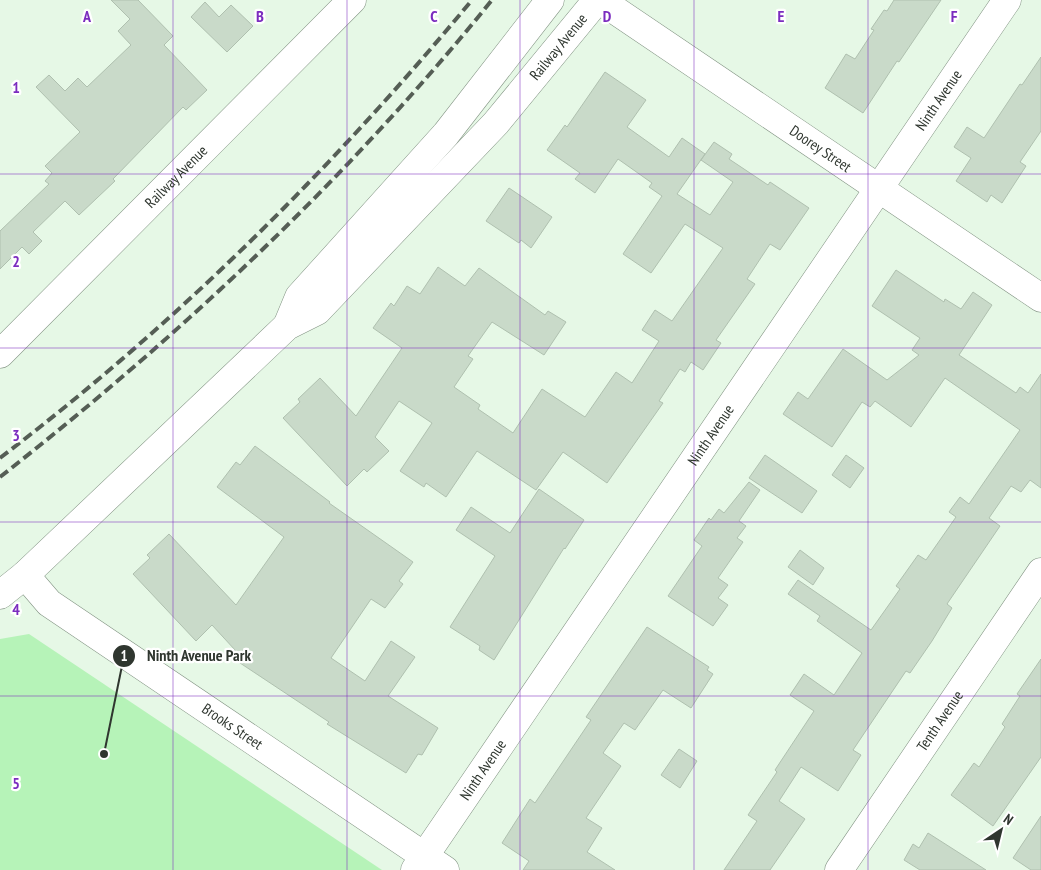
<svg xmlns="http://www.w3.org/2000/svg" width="1041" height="870" viewBox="0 0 1041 870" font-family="'PT Sans Narrow',sans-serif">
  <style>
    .green { fill: #b6f3b8 }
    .building { fill: #c9dac9; stroke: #afc0af }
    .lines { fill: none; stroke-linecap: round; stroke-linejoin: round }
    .street-casing { stroke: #829383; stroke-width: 29 }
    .secondary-casing { stroke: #829383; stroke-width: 29 }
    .street { stroke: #fff; stroke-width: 28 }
    .secondary { stroke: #fff; stroke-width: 28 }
    .rail { stroke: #555e55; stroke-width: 4; stroke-dasharray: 10 5; stroke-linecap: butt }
    .grid { fill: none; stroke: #7b2cbf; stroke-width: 1; stroke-opacity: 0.55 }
    .labels { text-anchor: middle; stroke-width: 4.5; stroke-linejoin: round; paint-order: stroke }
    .street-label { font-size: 15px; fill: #2f362f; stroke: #fff }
    .grid-label { font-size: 16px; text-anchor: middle; font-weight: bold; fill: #7b2cbf; stroke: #fff; stroke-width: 4.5; stroke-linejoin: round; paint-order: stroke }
    .leader { fill: none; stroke: #2f362f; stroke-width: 2 }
    .callout-dot { fill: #2f362f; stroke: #fff; stroke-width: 2 }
    .mark-label { font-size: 15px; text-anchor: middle; font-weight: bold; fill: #fff }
    .callout-label { font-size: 16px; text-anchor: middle; font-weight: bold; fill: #2f362f; stroke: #fff; stroke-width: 4.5; stroke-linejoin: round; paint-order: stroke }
  </style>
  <rect width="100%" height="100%" fill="#e6f8e6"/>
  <!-- green -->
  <path class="green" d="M29,634l353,236h-382v-231z"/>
  <!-- building -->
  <path class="building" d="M111,0h27l35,36 -9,9 43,45 -21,20 -3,-3 -70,72 2,2 -36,34 -14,-14 -32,31 9,9 -13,13 -7,-7 -22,22v-38l49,-47 -4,-3 7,-8 -7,-7 35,-34 -44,-45 13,-12 16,16 13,-13 9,9 44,-42 -13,-14 12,-12z
    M894,0h47l-42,62 -2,-1 -34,52 -38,-25 21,-34 9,5 19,-29 -3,-1 13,-19 3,1z
    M205,2l14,15 12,-12 22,21 -26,26 -36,-35z
    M1041,57v74l-21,31 6,4 -24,37 -11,-8 -4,7 -31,-21 15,-23 -17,-11 13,-20 17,11 36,-54 2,1z
    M605,72l41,28 -19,27 42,30 13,-19 23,16 -28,40 33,21 23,-33 -32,-22 13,-18 18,12 -3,5 39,26 2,-3 39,26 -29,42 -10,-6 -23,35 8,5 -39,56 5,3 -18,27 -12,-8 -6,10 -5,-3 -21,32 4,2 -56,80 -44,-31 -27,38 -59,-39 -31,46 -20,-14 -2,4 -24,-16 32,-48 -33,-22 -24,36 14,14 -22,21 -3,-3 -17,17 -64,-68 17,-16 -2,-3 22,-21 36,38 46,-68 -29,-20 18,-25 3,3 13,-20 13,8 18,-27 27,19 14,-18 66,47 3,-4 18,11 -22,33 -52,-33 -24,34 5,3 -19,28 26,18 -2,4 35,24 29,-44 43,28 31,-45 16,11 27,-42 -17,-11 13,-20 17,11 51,-73 -38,-24 -34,49 -28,-19 39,-58 -13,-9 3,-4 -34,-24 -23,34 -20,-14 5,-6 -33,-23 18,-25 2,2z
    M509,188l43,29 -21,31 -10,-8 -2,3 -33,-22z
    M896,270l48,32 1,-3 16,10 12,-17 19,13 -33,50 57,38 4,-6 8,6 13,-19v114l-11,-8 -9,12 -10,-6 -22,32 11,8 -53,78 5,4 -20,33 -22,32 -4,-2 -53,79 8,5 -23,36 -37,-24 -22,34 26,18 -35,51h-46l33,-49 -9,-6 29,-43 -2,-2 39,-59 -24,-16 14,-21 30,21 28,-42 -45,-32 3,-5 -32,-22 10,-14 73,50 29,-41 -4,-3 22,-31 8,5 30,-43 -7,-5 11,-15 9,7 51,-74 -75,-52 -34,49 -36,-26 -5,6 -8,-5 -30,45 -49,-33 15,-22 10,7 35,-50 44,31 32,-25 -7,-5 8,-12 -48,-32z
    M255,446l75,56 -1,1 84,59 -14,19 4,3 -18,24 -14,-9 -40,59 34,23 26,-40 24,16 -27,39 50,32 -16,27 -4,-1 -12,19 -79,-49 2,-2 -98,-65 4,-7 -23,-25 -16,16 -63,-67 17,-16 -3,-3 22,-21 67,71 48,-68 -67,-50 19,-25 4,3z
    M765,455l52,36 -15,22 -53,-35z
    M846,455l18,13 -14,20 -18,-13z
    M749,482l11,8 -21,31 7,5 -9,12 6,4 -25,36 10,7 -10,13 10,7 -15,21 -45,-30 34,-50 -8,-6 15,-22 2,2 8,-11 5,4z
    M539,489l45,31 -19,29 -1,-1 -70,112 -15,-10 1,-4 -30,-19 45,-71 -39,-26 15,-23 39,26z
    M800,550l24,18 -11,17 -25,-18z
    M647,627l62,40 -2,3 6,4 -22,34 -28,-18 -28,40 -11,-7 -21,30 18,13 -35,52 16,10 -15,24 28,18h-92l6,-9 -27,-18 28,-44 5,4 56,-83 -5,-3z
    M1041,659v98l-48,69 -42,-31 23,-32 5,4 26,-40 -3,-3 18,-28 -3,-2z
    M679,749l18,12 -17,27 -19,-13z
    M1041,816v54h-10l-18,-12z
    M928,833l58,37h-66l-16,-10 9,-16 6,4z"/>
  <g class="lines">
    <!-- street casing -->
    <g class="street-casing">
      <g id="street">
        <path id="s1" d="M600,0l441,298"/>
        <path id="s2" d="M0,354l352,-354"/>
        <path id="s3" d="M25,575l24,28 396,267"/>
        <path id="s4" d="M415,870l592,-870"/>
        <path id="s5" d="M839,870l202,-298"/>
      </g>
    </g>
    <!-- secondary casing -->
    <g class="secondary-casing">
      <g id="secondary">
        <path d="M287,326l12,-29 147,-163 104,-134"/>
        <path id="s6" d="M0,595l25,-20 262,-249 30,-15 179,-188 101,-123"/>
      </g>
    </g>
    <!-- street -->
    <use href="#street" class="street"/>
    <!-- secondary -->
    <use href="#secondary" class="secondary"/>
    <!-- rail -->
    <path class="rail" d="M0,458c175,-133 332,-289 472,-458
      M0,477c180,-141 348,-299 492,-477"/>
  </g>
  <!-- grid -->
  <path class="grid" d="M173,0v870M347,0v870M520,0v870M694,0v870M868,0v870M0,174h1041M0,348h1041M0,522h1041M0,696h1041"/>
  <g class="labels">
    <!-- street labels -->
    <g class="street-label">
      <text dy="5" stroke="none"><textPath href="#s6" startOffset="785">Railway Avenue</textPath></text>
      <text dy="5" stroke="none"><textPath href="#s4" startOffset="931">Ninth Avenue</textPath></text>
      <text dy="5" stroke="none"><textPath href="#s1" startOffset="266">Doorey Street</textPath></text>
      <text dy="5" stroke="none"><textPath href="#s2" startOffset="250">Railway Avenue</textPath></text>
      <text dy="5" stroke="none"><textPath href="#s4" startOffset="526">Ninth Avenue</textPath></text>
      <text dy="5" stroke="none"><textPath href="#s5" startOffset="180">Tenth Avenue</textPath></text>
      <text dy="5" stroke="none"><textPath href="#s3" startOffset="258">Brooks Street</textPath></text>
      <text dy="5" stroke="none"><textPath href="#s4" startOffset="121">Ninth Avenue</textPath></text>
    </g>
  </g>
  <g class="grid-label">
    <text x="87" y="22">A</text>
    <text x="260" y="22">B</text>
    <text x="434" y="22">C</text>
    <text x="607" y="22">D</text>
    <text x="781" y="22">E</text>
    <text x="954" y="22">F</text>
    <text x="16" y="93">1</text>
    <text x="16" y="267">2</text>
    <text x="16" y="441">3</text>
    <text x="16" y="615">4</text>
    <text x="16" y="789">5</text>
  </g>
  <!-- callouts -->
  <path class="leader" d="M104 754L124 656"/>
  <g class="callout-dot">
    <circle cx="104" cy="754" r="5"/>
    <circle cx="124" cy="656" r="12"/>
  </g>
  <g class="mark-label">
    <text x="124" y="661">1</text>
  </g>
  <g class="callout-label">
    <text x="199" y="661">Ninth Avenue Park</text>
  </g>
  <!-- north arrow -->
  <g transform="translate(1001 830) rotate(35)" stroke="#ffffff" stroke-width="4" paint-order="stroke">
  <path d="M0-4L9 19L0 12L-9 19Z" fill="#2f362f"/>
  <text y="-8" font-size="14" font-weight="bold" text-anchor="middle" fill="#2f362f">N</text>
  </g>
</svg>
